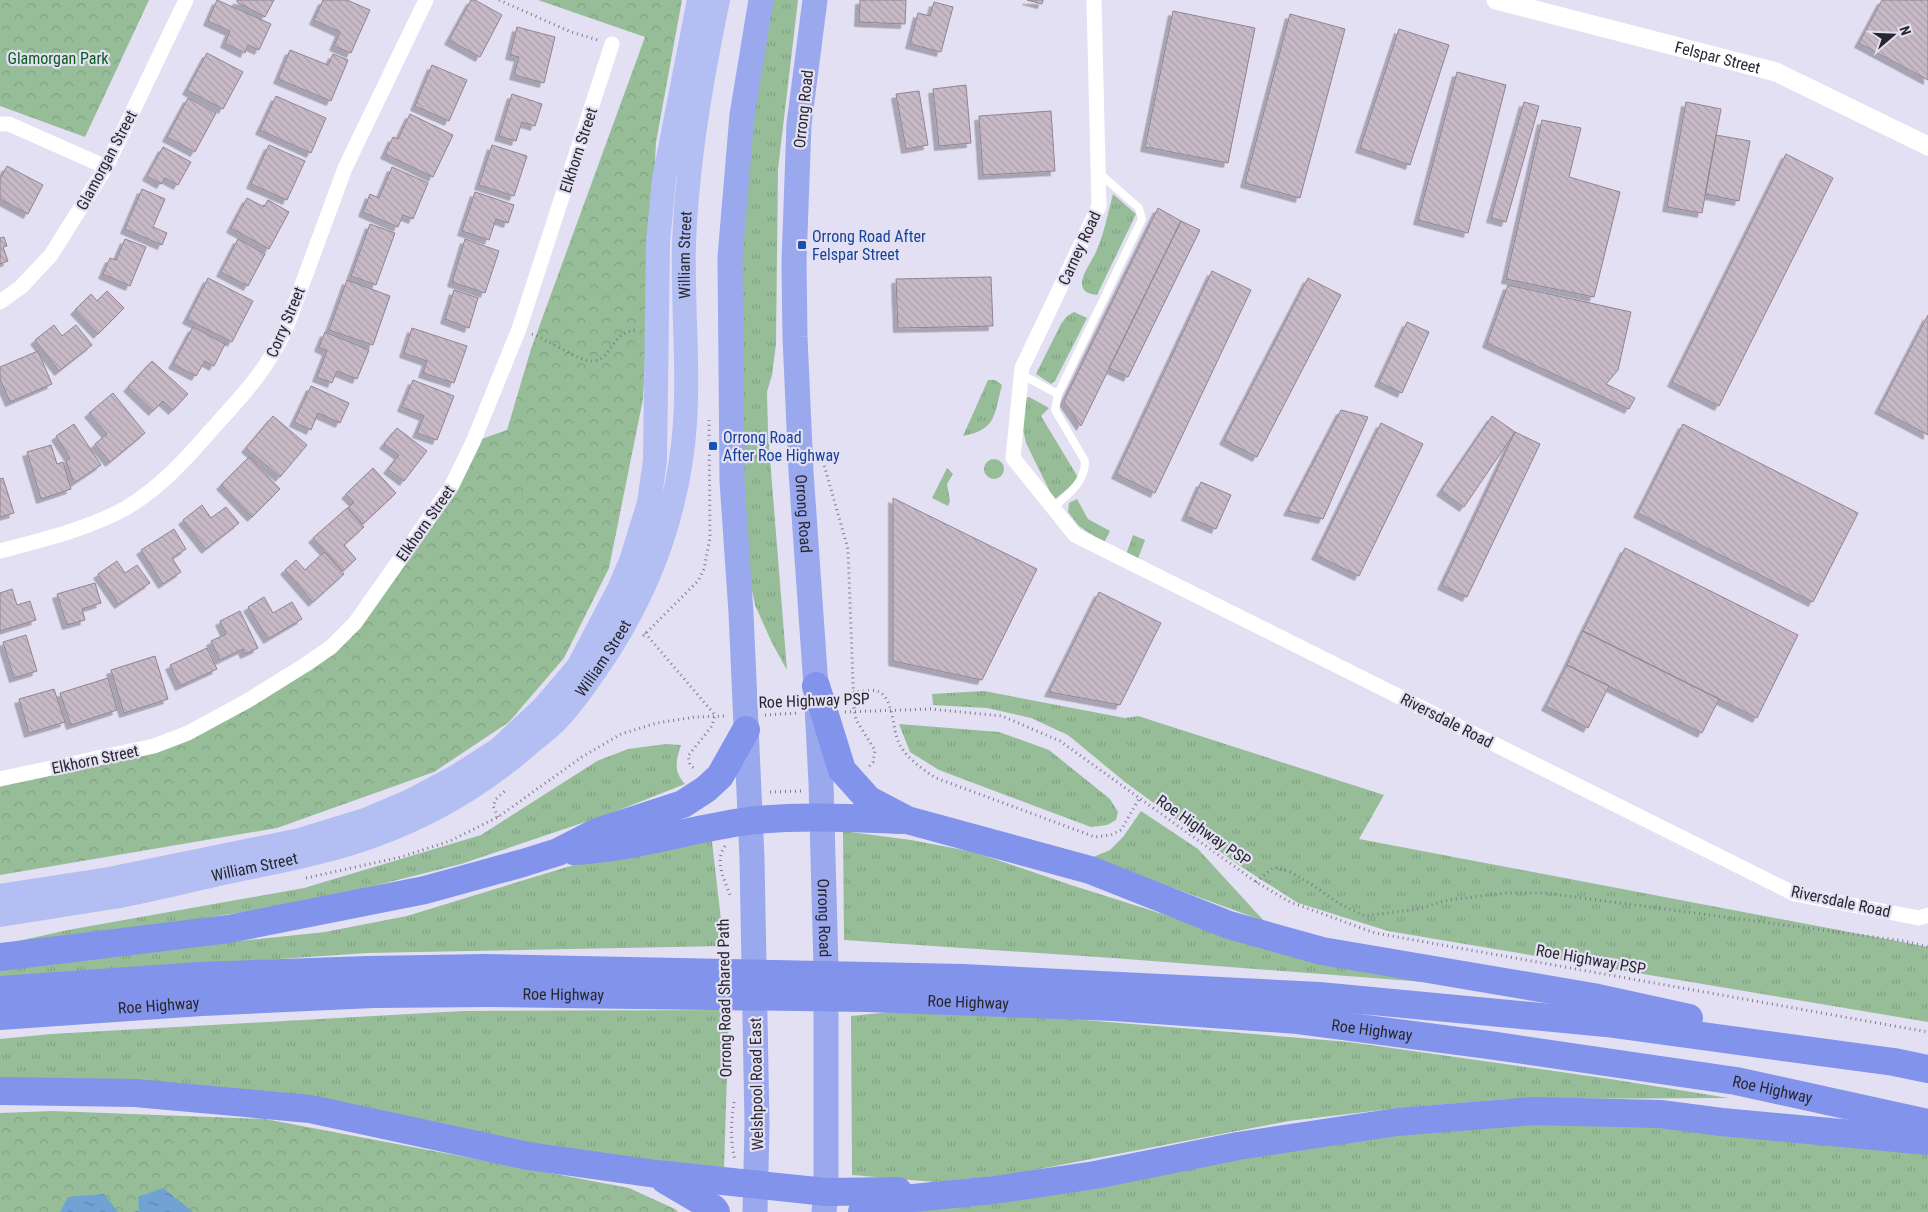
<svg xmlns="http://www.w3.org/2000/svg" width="1928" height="1212" viewBox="0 0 1928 1212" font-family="'Roboto Condensed',sans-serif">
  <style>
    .grass { fill: url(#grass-tufts) }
    .forest { fill: url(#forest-crowns) }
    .water { fill: url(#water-ripples) }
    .building { fill: url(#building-back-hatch); stroke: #938491; filter: url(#shadow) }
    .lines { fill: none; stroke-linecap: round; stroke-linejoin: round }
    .path { stroke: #7d7c88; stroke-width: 3; stroke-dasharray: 1 4; stroke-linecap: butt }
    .service { stroke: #fff; stroke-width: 8 }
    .minor { stroke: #fff; stroke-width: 15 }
    .tertiary { stroke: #fff; stroke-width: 19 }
    .primary { stroke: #b3bef2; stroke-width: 24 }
    .trunk { stroke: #9aa8ee; stroke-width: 25 }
    .motorway { stroke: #8193ea; stroke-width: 28 }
    .transit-dot { fill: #1a4fb4; stroke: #e3e0f3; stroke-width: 2 }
    .labels { text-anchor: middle; stroke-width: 4.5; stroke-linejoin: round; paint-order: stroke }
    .street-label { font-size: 16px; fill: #28272e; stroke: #e3e0f3 }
    .park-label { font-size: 16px; fill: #0d5a1b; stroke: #e3e0f3 }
    .transit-label { font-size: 16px; fill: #164399; stroke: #e3e0f3; text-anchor: start }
  </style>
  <defs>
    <pattern id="grass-tufts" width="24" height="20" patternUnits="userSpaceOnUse" patternTransform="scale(1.25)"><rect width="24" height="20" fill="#96bd97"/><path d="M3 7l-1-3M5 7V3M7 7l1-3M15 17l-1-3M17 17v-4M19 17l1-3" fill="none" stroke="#81a282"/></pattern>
    <pattern id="forest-crowns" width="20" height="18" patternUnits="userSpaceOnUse" patternTransform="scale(1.25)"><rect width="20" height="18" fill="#96bd97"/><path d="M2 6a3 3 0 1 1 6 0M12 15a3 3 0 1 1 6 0" fill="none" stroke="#81a282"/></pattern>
    <pattern id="water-ripples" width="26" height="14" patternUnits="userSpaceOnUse" patternTransform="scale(1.25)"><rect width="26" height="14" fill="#70a3d4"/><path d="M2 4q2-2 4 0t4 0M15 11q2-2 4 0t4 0" fill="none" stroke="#5c85ac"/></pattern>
    <pattern id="building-back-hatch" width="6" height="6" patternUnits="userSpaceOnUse" patternTransform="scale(1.25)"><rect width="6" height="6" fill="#c8b9c6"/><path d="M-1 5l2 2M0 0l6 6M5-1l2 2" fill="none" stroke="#ac9faa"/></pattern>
    <filter id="shadow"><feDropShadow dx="-4.5" dy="4.5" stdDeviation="0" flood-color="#0004"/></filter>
  </defs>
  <rect width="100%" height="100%" fill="#e3e0f3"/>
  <!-- grass -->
  <path class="grass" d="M771,0h27l-20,169 -2,175 -4,31 -5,17 1,42 19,236 -15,-27 -17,-38 -9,-45 -9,-299 18,-182z
    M1113,194l23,20 -39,81c-6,-1 -14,-2 -15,-10 -1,-10 10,-24 14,-33 8,-18 12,-39 17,-58z
    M1074,312l13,6 -32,63 -4,3 -15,-10 25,-50 6,-8z
    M988,380h7l7,5c-8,29 -5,45 -39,51z
    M1029,397l20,11 -8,8 38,63 -25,21 -28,-57 -4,-18 3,-27z
    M984 469a10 10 0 1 1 20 0a10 10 0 1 1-20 0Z
    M947,468l6,6 -6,10 3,17 -2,5 -16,-8z
    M1077,499l11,20 22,12 -6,12 -25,-17 -11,-14 1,-9z
    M1133,535l12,5 -9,24 -12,-4z
    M984,691l141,27 13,-2 246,79 -25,44 569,108v75l-540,-91 -90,-28 -61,-39 -112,-82 -57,-47 -37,-17 -44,-10 -54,-3 -1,-11z
    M899,724l100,8 50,18 61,49 8,13 -2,8 -9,5 -16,2 -152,-57 -29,-18z
    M666,744l15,1c-5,16 -8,26 4,39l-76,30 -148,50 -143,36 -125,20 -193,25 68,-15 236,-42 177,-53 116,-74 31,-12z
    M1141,811l57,38 66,72 -173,-63 19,-8 13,-13z
    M843,831l68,9 63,12 97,33 211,67 181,33 -350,-27 -269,-18z
    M711,833l13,113 -357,7 -367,25v-8l165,-21 160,-17 82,-16 170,-52z
    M729,1010l-5,159 -724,-88v-42l51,-5 412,-23z
    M910,1010l125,6 314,26 261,37 119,19 -221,1 -109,9 -110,13 -275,53 -79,8 -83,-7 -1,-159z
    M1479,1116l449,25v71h-1066z"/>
  <!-- forest -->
  <path class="forest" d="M0,0h149l-64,137 -85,-31z
    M538,0h144l-26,142 -13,257 -34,169 -45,90 -55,64 -75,50 -157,56 -277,47v-96l154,-33 93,-45 108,-78 118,-181 34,-12 24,-81 114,-312z
    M53,1111l212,8 364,69 46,21 3,3h-678v-99z"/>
  <!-- water -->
  <path class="water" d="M163,1188l30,24h-59l5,-2 -1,-13z
    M104,1194l14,18h-58l8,-15z"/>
  <!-- building -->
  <path class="building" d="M217,0l54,24 -12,26 -11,-5 -3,8 -20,-10 5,-12 -22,-10z
    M237,0h37l-9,17 -28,-15z
    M323,0h24l23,10 -19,43 -17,-7 6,-14 -26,-12z
    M471,0h4l27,15 -22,42 -31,-17z
    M860,0h46l-1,24 -46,-2z
    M1027,0h16l-1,4z
    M1882,0h46v80l-69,-37z
    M934,2l19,5 -12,45 -31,-8 8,-31 12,3z
    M1173,11l82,17 -27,135 -83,-16z
    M1290,14l55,15 -45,169 -55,-15z
    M517,27l38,10 -11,46 -30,-8 5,-18 -9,-2z
    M1399,29l50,16 -39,120 -50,-17z
    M290,50l38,15 5,-11 15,6 -17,41 -53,-22z
    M207,53l36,19 -20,37 -36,-19z
    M432,65l35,15 -18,41 -34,-15z
    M1457,72l49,13 -38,148 -50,-13z
    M966,85l5,58 -32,3 -6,-57z
    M919,91l9,54 -22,4 -10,-55z
    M512,94l30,10 -7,22 -13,-4 -6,19 -17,-5z
    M276,96l50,22 -15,35 -51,-23z
    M188,98l28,15 -21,39 -28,-15z
    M1524,102l15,4 -33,116 -15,-4z
    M1686,102l35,7 -19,104 -35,-6z
    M1051,111l4,60 -72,4 -4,-59z
    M410,114l43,21 -20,42 -48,-23 8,-17 5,2z
    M1542,120l39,8 -12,49 51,15 -26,105 -88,-18z
    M1716,135l34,6 -11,60 -34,-7z
    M269,145l36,16 -18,39 -36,-16z
    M492,145l35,11 -13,40 -35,-11z
    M163,147l28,15 -13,23 -13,-7 -4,6 -14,-8z
    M1786,154l47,24 -114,228 -47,-24z
    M7,166l36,19 -15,29 -28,-15v-20z
    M392,167l36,16 -15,36 -10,-4 -5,12 -35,-15 7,-18 9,4z
    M142,189l23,10 -12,28 14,6 -5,12 -37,-16z
    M475,192l39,13 -6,18 -12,-4 -7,21 -27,-9z
    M247,198l17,9 4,-7 21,12 -20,37 -38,-21z
    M1158,208l23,13 -100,205 -17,-25z
    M1181,221l19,9 -72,147 -19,-9z
    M370,224l25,9 -19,52 -25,-9z
    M4,237l3,9 -4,1 5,14 -8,3v-26z
    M125,239l21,8 -16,39 -27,-12 7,-16 6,2z
    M238,239l27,15 -17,32 -27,-14z
    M465,239l34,12 -14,42 -33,-11z
    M1212,271l39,19 -96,203 -39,-19z
    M991,277l2,49 -95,2 -2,-49z
    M208,278l45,23 -21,41 -45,-23z
    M1308,278l33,17 -84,162 -33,-17z
    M347,280l43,16 -17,49 -44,-15z
    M1508,285l123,27 -13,58 -12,14 29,14 -6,11 -142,-66z
    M454,290l24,8 -9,30 -24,-9z
    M107,291l17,17 -26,26 -23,-24 16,-16 6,7z
    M1928,315v120l-49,-26z
    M1407,322l22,10 -27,61 -23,-11z
    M54,325l8,11 14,-11 16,20 -33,26 -24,-31z
    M193,327l32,17 -11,22 -9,-5 -9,15 -23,-12z
    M412,328l55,18 -13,37 -31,-10 4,-12 -23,-8z
    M325,332l44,18 -12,29 -20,-8 -5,12 -15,-6 10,-26 -8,-4z
    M38,351l14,33 -42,18 -10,-23v-12z
    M152,361l36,33 -15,16 -10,-9 -10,10 -25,-24z
    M413,380l41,16 -17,44 -20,-7 7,-17 -22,-9z
    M311,386l38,17 -9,20 -22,-10 -7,17 -17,-8z
    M113,393l32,40 -35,29 -15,-18 12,-10 -18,-21z
    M1341,410l27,7 -45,102 -35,-8z
    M273,416l34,29 -27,32 -34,-29z
    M1492,416l23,16 -51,75 -23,-16z
    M1381,423l42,21 -64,132 -43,-21z
    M74,424l27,41 -27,18 -8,-22 4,-3 -14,-22z
    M1683,424l175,89 -45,89 -175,-89z
    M397,428l30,23 -23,30 -16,-12 11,-14 -15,-11z
    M1515,432l25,12 -73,153 -25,-12z
    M51,445l6,19 6,-2 8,27 -30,10 -14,-47z
    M249,457l31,32 -28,28 -31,-32z
    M373,468l23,25 -33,31 -15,-16 6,-6 -8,-8z
    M3,478l11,35 -14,4v-38z
    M1201,482l30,13 -15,34 -30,-13z
    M893,498l144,71 -55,111 -89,-19z
    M202,505l9,13 15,-11 13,16 -33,26 -23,-29z
    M347,508l17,19 -20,18 12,14 -13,12 -30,-33z
    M174,529l12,20 -14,9 9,14 -18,12 -22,-34z
    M1625,548l173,87 -41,83 -174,-87z
    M324,552l20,22 -31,28 -28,-32 11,-10 9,10z
    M117,561l8,12 12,-8 13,18 -31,21 -21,-30z
    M95,583l6,20 -19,6 3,11 -18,5 -10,-31z
    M12,589l5,16 13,-4 6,19 -36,11v-38z
    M1099,592l62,31 -41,82 -71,-13z
    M264,597l9,16 19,-11 10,17 -34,20 -20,-32z
    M240,611l18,37 -13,6 -2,-5 -23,11 -9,-19 15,-7 -6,-13z
    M1583,631l136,68 -17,34 -135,-68z
    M26,635l11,36 -23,7 -11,-36z
    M207,648l10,21 -37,17 -10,-21z
    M155,656l13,43 -44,14 -13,-43z
    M1567,665l42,21 -21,42 -42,-22z
    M108,678l9,32 -46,15 -11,-32z
    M54,689l11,33 -36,11 -10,-34z"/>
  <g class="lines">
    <!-- path -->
    <path class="path" d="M499,0l72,32 27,8
      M532,334c14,5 49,28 60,27 22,-1 17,-30 46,-31
      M823,461l25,88 6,159 2,12 19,30 -2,12 -5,6
      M645,633l70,82 -3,11 -24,30 2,9 6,5
      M643,636l55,-55 6,-12 6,-31 -1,-118
      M853,692c7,0 17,-3 24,-1 17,5 15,39 22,52 8,16 22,25 37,35l159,59 16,-2 10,-5 18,-31
      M845,712l86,-3 71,7 58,25 196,141 34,20 85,31 553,99
      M765,715l34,-2
      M770,792l31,-1
      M498,817l-5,-11 3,-7 9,-8
      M725,846c-11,15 0,36 6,51
      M306,878l95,-21 49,-16 48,-24 84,-60 39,-23 36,-11 38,-6 32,-1
      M1256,882l18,-15 16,5 21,12 29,20 25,12 53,-7 30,-9 58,-7h39l359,48 24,6
      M734,1102c-3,20 -4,39 1,58"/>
    <!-- service -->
    <path class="service" d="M1022,375l36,19
      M1053,508c15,-14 32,-25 32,-47l-30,-51 3,-16 84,-175 -3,-11 -40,-35"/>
    <!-- minor -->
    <path class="minor" d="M1094,0l5,206 -77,162 -9,90 62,77 720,359 124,24 9,-3
      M0,124h9l97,43
      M0,302l21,-15 30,-32 55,-88 80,-167
      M0,551c42,-11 88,-22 126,-43 34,-20 61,-50 87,-80 30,-33 52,-56 72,-97l60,-163 81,-168
      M0,779l154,-33 34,-13 59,-32 58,-36 26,-18 24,-24 96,-136 22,-45 46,-113 93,-285"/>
    <!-- tertiary -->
    <path class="tertiary" id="s1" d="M1496,0l280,72 152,74"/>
    <!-- primary -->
    <g class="primary">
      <path d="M0,896l109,-17 191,-39 65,-20 45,-19 47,-25 42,-27 44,-41 35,-41 41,-78 12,-28 18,-58 6,-43 3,-218 6,-63 35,-179"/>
      <path id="s2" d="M0,915c38,-6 76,-12 114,-18 38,-7 76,-17 114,-25 48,-10 98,-19 145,-36 58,-21 111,-52 157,-93 9,-7 18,-14 26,-22 20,-21 37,-47 53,-71 37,-58 62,-122 72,-190 11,-71 1,-145 3,-217 3,-82 17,-163 34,-243"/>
    </g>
    <!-- trunk -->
    <g class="trunk">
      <path id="s3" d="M815,0l-16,124 -5,138 1,75 6,135 15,214 5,97 5,185v224l-2,20"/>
      <path d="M755,1212l2,-88 -5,-265 -11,-246 -9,-132 -2,-224 12,-142 19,-115"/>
    </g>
    <!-- motorway -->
    <g class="motorway">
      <path d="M816,686l26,84 27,30 38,20 183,50 139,55 93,26 271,46 96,21"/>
      <path d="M574,851c59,-3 115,-22 174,-30 48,-6 104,-3 153,-1"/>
      <path d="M0,957l229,-28 196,-39 98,-27 35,-11 39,-20 86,-28 23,-15 14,-13 26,-46"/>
      <path d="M0,990l199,-14 169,-6 118,-2 477,10 356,18 287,27 288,39 34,7"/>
      <path id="s4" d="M0,1016l202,-14 171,-8 115,-1 380,5 246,9 184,13 191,25 247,36 192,42"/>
      <path d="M0,1091l135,2 175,16 218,47 128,18 170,18 72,-1"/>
      <path d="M665,1180l48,28 3,4"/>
      <path d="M862,1212l20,-9 21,-4 91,-9 101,-15 143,-29 159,-24 137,-11 126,3 62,8 206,19"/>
    </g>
  </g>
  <!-- markers -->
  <g class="transit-dot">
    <rect x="797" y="240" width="10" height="10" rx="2.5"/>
    <rect x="708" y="441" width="10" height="10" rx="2.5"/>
  </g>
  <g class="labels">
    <!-- street labels -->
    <g class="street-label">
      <text dy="6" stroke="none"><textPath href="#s1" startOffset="229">Felspar Street</textPath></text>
      <text transform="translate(803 109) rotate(-84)" y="6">Orrong Road</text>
      <text transform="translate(578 150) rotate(-72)" y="6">Elkhorn Street</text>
      <text transform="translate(106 160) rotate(-62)" y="6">Glamorgan Street</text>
      <text transform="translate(1079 248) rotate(-65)" y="6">Carney Road</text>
      <text dy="6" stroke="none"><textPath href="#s2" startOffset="1098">William Street</textPath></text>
      <text transform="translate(285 322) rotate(-67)" y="6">Corry Street</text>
      <text dy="6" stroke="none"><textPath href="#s3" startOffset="515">Orrong Road</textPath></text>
      <text transform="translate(425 523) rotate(-55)" y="6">Elkhorn Street</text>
      <text dy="6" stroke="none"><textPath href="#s2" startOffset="678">William Street</textPath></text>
      <text transform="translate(814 700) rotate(-2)" y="6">Roe Highway PSP</text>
      <text transform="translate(1447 720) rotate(27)" y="6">Riversdale Road</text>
      <text transform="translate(95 759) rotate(-12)" y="6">Elkhorn Street</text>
      <text transform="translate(1204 830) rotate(35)" y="6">Roe Highway PSP</text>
      <text dy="6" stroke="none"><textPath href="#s2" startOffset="259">William Street</textPath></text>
      <text transform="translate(1841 901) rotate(12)" y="6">Riversdale Road</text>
      <text dy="6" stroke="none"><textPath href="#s3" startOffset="920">Orrong Road</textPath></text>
      <text transform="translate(1591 959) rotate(10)" y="6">Roe Highway PSP</text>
      <text dy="6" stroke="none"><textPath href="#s4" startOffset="564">Roe Highway</textPath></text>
      <text transform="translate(724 998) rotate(-91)" y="6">Orrong Road Shared Path</text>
      <text dy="6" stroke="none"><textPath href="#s4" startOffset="969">Roe Highway</textPath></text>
      <text dy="6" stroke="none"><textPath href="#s4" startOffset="159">Roe Highway</textPath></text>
      <text dy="6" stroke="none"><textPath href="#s4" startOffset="1374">Roe Highway</textPath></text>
      <text transform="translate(756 1084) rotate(-91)" y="6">Welshpool Road East</text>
      <text dy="6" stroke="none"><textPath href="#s4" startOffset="1779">Roe Highway</textPath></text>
    </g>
    <!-- park labels -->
    <g class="park-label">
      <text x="58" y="64">Glamorgan Park</text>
    </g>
    <!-- transit labels -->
    <g class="transit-label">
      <text x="812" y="242">Orrong Road After<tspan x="812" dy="18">Felspar Street</tspan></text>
      <text x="723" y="443">Orrong Road<tspan x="723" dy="18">After Roe Highway</tspan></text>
    </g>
  </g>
  <!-- north arrow -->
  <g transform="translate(1893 35) rotate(71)" stroke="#e3e0f3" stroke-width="4" paint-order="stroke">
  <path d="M0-4L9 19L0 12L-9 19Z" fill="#28272e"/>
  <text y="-8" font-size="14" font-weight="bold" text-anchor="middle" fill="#28272e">N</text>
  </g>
</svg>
